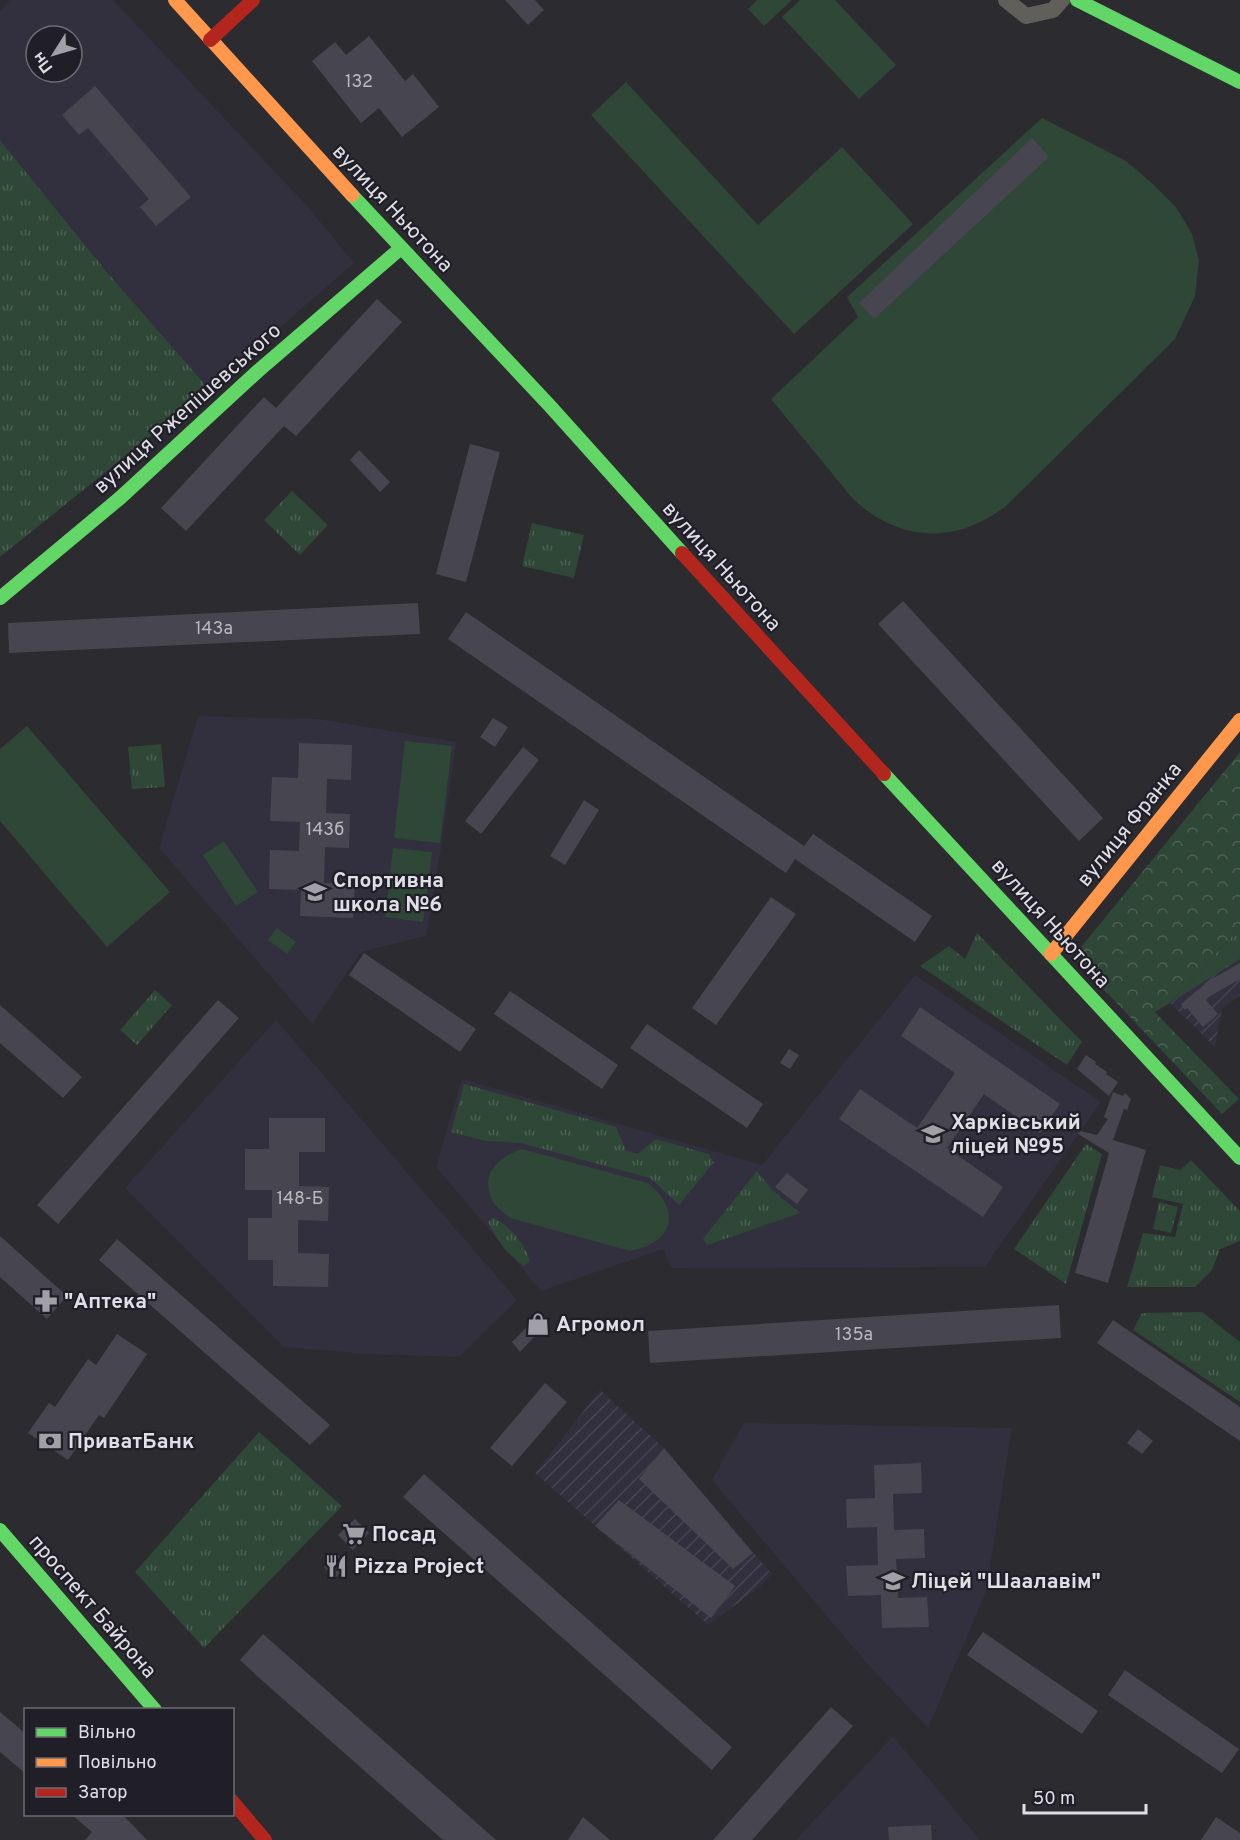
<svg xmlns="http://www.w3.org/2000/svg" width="1240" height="1840" viewBox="0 0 1240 1840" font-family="Overpass,sans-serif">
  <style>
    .built { fill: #32303e; fill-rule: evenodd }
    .industrial { fill: url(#industrial-furrows) }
    .grass { fill: url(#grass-tufts) }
    .forest { fill: url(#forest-crowns) }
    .pitch { fill: #2e4736 }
    .building { fill: #474650 }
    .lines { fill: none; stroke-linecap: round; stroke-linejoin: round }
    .street { stroke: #605f5a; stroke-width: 16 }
    .fast { stroke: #63d668; stroke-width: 14 }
    .slow { stroke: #ff974d; stroke-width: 14 }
    .jam { stroke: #b3261e; stroke-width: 14 }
    .labels { text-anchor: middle; stroke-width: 4.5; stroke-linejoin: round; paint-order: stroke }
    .number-label { font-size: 18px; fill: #bab9c0 }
    .street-label { font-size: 21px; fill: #e0dfe6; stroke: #201f28 }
    .poi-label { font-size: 21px; font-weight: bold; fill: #e0dfe6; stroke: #201f28; text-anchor: start }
  </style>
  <defs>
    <pattern id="industrial-furrows" width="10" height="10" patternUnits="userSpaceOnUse" patternTransform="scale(1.5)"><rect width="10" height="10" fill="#32303e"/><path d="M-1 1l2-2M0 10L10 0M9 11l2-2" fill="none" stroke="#464451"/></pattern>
    <pattern id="grass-tufts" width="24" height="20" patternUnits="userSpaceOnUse" patternTransform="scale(1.5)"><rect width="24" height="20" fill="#2e4736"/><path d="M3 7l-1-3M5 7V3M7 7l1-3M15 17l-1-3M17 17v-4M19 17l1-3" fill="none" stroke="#4c6153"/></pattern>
    <pattern id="forest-crowns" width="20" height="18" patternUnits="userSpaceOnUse" patternTransform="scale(1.5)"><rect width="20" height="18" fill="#2e4736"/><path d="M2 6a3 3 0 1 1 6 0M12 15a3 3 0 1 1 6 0" fill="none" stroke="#4c6153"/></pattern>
  </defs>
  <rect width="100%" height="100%" fill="#2b2b30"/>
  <!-- built -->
  <path class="built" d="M10,0h103l196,208 45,55 -145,126 -103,-118 -106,-131v-128zM36,36h36v36h-36z
    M198,716l121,3 137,23 -15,106 -15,88 -65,16 -49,72 -153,-176z
    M915,975l186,127 -116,165 -313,1 -9,-19 -122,42 -105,-124 26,-88 300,86z
    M276,1020l241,280 -58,57 -92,-3 -83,-7 -159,-159z
    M744,1423l268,5 -26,164 -58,136 -66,-70 -150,-178z
    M893,1736l87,104h-184z"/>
  <!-- industrial -->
  <path class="industrial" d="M1240,959v36l-18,14 -7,38 -45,-44z
    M600,1390l64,58 108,126 -16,16 -48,35 -173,-152z"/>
  <!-- grass -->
  <path class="grass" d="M0,140l106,131 103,118 -209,168z
    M292,491l36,34 -28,30 -36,-35z
    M532,523l52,12 -10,43 -52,-12z
    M161,744l4,43 -33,2 -4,-42z
    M1240,927v32l-70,44z
    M977,933l105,109 -15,23 -147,-99 29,-20 16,13z
    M155,990l17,15 -35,40 -17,-15z
    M464,1084l152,43 10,23 11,4 19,-15 52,15 6,8 -35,43 -29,-27 -129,-35 -35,-2 -35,-9z
    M1086,1144l16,10 -36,130 -52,-35z
    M1191,1160l49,51v30l-20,8 -8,21 -17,17h-68l16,-54 32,4 8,-33 -31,-7 8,-32 20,5z
    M757,1171l15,19 28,23 -93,32 -4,-6z
    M1159,1202l19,5 -7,26 -18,-4z
    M493,1217c18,11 31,25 37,44l-6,5c-17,-12 -27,-25 -36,-44z
    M1202,1312l38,30v60l-107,-72 9,-17z
    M259,1432l83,74 -138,142 -69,-76z"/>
  <!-- forest -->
  <path class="forest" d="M1240,752v175l-70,76 -15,9 84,87 -17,15 -149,-157z"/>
  <!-- pitch -->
  <path class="pitch" d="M757,0h35l-28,26 -16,-17z
    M800,0h35l61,65 -37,34 -77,-82z
    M626,82l132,143 84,-78 71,77 -119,110 -203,-219z
    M1042,118l84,43 27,23 23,23 16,27 7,27 -4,35 -20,43 -170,168c-52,38 -105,35 -152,-8l-82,-100 87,-82 -11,-20z
    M27,726l143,166 -63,55 -107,-126v-72z
    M405,741l47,5 -12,97 -46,-5z
    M224,841l34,51 -22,14 -33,-51z
    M393,848l39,4 -9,70 -38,-5z
    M277,928l19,14 -9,12 -19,-14z
    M522,1149l126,34c34,28 26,60 -18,68l-120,-33c-7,-6 -16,-12 -19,-21 -11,-25 10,-41 31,-48z"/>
  <!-- building -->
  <path class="building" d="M505,0h30l9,10 -16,15z
    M369,36l36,45 8,-7 26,33 -37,30 -23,-29 -18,15 -49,-62 23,-19 11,13z
    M95,86l96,111 -35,29 -16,-19 9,-8 -61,-71 -9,7 -17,-20z
    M1032,138l17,19 -175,162 -15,-16z
    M377,299l25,23 -106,114 -12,-10 -98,105 -25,-23 103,-111 12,11z
    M470,444l30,8 -34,130 -30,-8z
    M359,450l31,32 -10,10 -30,-32z
    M903,601l200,217 -24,23 -201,-217z
    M418,603l2,31 -411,19 -1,-30z
    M466,612l338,234 9,-12 119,82 -17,26 -120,-83 -9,14 -338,-234z
    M493,718l15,9 -13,20 -15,-10z
    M299,743l53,2 -1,35 -24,-1 -1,34 24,1 -1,34 -24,-1 -1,36 31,1 -2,34 -53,-2 1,-26 -32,-1 1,-39 29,1 1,-29 -30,-1 2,-44 26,1z
    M523,747l16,13 -58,74 -16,-13z
    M584,800l15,10 -34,55 -15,-9z
    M771,897l25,17 -80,111 -24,-17z
    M364,953l112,76 -16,23 -111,-77z
    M1240,963v16l-35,20 13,15 -15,13 -16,-19 -2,2 -4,-6 24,-20v-1z
    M510,991l108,74 -16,24 -108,-75z
    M218,1000l21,18 -181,206 -21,-19z
    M0,1005l82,72 -19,21 -63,-55z
    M920,1007l140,97 -20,29 -56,-39 -37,54 56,39 -20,30 -144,-98 21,-30 57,39 38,-55 -54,-37z
    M647,1024l116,80 -16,24 -117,-80z
    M789,1049l10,6 -9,14 -10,-6z
    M1086,1055l10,7 -1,2 12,8 -1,2 12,8 -9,14 -32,-27z
    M1113,1092l10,4 2,-3 6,6 -4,11 -3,-1 -11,31 33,10 -38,133 -33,-10 34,-120 -31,-19 2,-3 17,4 11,-16 -4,-2z
    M269,1118h56v34h-26v34l30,1 -1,34 -30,-1v33l31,1 -1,33 -55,-1v-26h-25v-42h24v-28h-27v-41h24z
    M787,1173l21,17 -11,14 -22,-17z
    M0,1236l67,60 -20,23 -47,-42z
    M117,1239l213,186 -20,20 -211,-185z
    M1059,1305l2,33 -411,25 -2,-32z
    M541,1313l8,8 -29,31 -8,-10z
    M1113,1320l127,87v34l-143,-98z
    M117,1334l30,20 -43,64 -5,-3 -31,45 -40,-27 21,-30 6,4 33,-48 8,6z
    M545,1383l22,19 -55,64 -22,-18z
    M1138,1429l15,12 -11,13 -15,-11z
    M664,1448l89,105 -20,16 -94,-90z
    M921,1463l1,30 -29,1 1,36 30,-1 1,29 -29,1 2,39 29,-1 2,30 -47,1 -1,-33 -33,1 -2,-30 32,-1 -1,-38 -30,1 -1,-29 29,-1 -1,-33z
    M424,1474l308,273 -20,23 -309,-273z
    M619,1500l116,86 -24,32 -116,-92z
    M355,1519l14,14 -16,17 -15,-15z
    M337,1554l11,10 -13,14 -11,-11z
    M983,1632l115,79 -16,23 -115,-79z
    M263,1634l233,206h-53l-186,-164 -17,-16z
    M1125,1670l114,79 -17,24 -114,-78z
    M831,1707l22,19 -101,114h-39z
    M0,1712l26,22v40l-26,-22z
    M72,1815h51l24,25h-62l7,-8z
    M583,1817l27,23h-42z
    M1216,1817l24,16v7h-39z
    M931,1825l1,15h-43l-1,-13z"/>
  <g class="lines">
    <!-- street -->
    <path class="street" d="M1006,0l20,16 27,-6 9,-10"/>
    <!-- fast -->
    <path class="fast" d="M1077,0l163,82
      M352,195l198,211 132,147
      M0,598l120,-100 138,-127 143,-123
      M884,774l356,384
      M0,1530l155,180"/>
    <!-- slow -->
    <path class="slow" d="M175,0l177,195
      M1051,954l189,-234"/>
    <!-- jam -->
    <path class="jam" d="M210,40l43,-40
      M682,553l202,221
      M232,1801l33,39"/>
  </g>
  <!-- icons -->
  <defs>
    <g id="school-bare" transform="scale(1.8)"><path d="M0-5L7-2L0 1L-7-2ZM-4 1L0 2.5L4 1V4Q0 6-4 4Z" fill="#a1a0a6" stroke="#201f28" stroke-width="2.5" paint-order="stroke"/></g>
    <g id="pharmacy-bare" transform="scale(1.8)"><path d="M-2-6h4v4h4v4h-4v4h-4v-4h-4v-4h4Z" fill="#a1a0a6" stroke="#201f28" stroke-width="2.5" paint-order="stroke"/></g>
    <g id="shop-bare" transform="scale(1.8)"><path d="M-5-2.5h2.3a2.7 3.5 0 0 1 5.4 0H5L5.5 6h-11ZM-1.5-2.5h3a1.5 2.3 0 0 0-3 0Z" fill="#a1a0a6" stroke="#201f28" stroke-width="2.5" paint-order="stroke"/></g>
    <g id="bank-bare" transform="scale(1.8)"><path d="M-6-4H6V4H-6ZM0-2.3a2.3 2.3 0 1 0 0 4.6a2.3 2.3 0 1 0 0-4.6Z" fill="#a1a0a6" stroke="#201f28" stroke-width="2.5" paint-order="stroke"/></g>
    <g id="supermarket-bare" transform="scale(1.8)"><path d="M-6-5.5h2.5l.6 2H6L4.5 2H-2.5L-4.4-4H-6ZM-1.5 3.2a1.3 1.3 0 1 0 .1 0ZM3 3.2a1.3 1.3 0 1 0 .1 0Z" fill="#a1a0a6" stroke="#201f28" stroke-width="2.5" paint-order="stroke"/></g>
    <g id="restaurant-bare" transform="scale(1.8)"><path d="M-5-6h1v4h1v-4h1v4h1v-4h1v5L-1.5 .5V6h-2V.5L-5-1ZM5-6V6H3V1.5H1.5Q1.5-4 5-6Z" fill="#a1a0a6" stroke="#201f28" stroke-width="2.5" paint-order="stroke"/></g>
  </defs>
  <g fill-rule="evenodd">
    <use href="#school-bare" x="315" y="892"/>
    <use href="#school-bare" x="933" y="1134"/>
    <use href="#pharmacy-bare" x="46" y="1301"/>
    <use href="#shop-bare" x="538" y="1324"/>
    <use href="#bank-bare" x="50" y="1441"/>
    <use href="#supermarket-bare" x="354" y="1534"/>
    <use href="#restaurant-bare" x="336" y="1566"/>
    <use href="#school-bare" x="893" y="1581"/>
  </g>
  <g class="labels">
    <!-- number labels -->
    <g class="number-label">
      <text x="359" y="87">132</text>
      <text x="214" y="634">143а</text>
      <text x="325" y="835">143б</text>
      <text x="300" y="1204">148-Б</text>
      <text x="854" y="1340">135а</text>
    </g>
    <!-- street labels -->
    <g class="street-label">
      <text transform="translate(393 208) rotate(47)" y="7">вулиця Ньютона</text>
      <text transform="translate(187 408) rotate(-42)" y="7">вулиця Ржепішевського</text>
      <text transform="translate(722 566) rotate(48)" y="7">вулиця Ньютона</text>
      <text transform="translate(1129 824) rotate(-51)" y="7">вулиця Франка</text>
      <text transform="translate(1051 923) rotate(48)" y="7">вулиця Ньютона</text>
      <text transform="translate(93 1606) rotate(49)" y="7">проспект Байрона</text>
    </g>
    <!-- poi labels -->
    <g class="poi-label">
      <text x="333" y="887">Спортивна<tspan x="333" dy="24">школа №6</tspan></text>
      <text x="951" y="1129">Харківський<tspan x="951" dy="24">ліцей №95</tspan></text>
      <text x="64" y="1308">"Аптека"</text>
      <text x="556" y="1331">Агромол</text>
      <text x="68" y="1448">ПриватБанк</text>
      <text x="372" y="1541">Посад</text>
      <text x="354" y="1573">Pizza Project</text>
      <text x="911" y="1588">Ліцей "Шаалавім"</text>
    </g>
  </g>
  <!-- legend -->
  <rect x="24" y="1708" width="210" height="108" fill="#201f28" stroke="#6d6c74" stroke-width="1.5"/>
  <rect x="36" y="1728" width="30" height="9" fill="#63d668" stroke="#6d6c74" stroke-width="1.5"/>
  <text x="78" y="1738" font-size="18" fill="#e0dfe6">Вільно</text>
  <rect x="36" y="1758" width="30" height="9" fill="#ff974d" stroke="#6d6c74" stroke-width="1.5"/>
  <text x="78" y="1768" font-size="18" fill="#e0dfe6">Повільно</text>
  <rect x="36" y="1788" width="30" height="9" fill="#b3261e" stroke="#6d6c74" stroke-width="1.5"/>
  <text x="78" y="1798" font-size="18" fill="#e0dfe6">Затор</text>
  <!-- north arrow -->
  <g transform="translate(54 54) rotate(233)"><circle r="28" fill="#201f28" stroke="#6d6c74" stroke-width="1.5"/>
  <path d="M0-4.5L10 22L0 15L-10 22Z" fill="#a1a0a6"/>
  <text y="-9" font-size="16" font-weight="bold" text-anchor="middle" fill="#e0dfe6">Пн</text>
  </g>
  <!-- scale -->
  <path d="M1024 1804v9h122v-9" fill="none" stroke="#e0dfe6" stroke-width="3"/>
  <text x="1033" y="1804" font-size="18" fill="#e0dfe6" stroke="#201f28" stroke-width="4.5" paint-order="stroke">50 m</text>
</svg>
